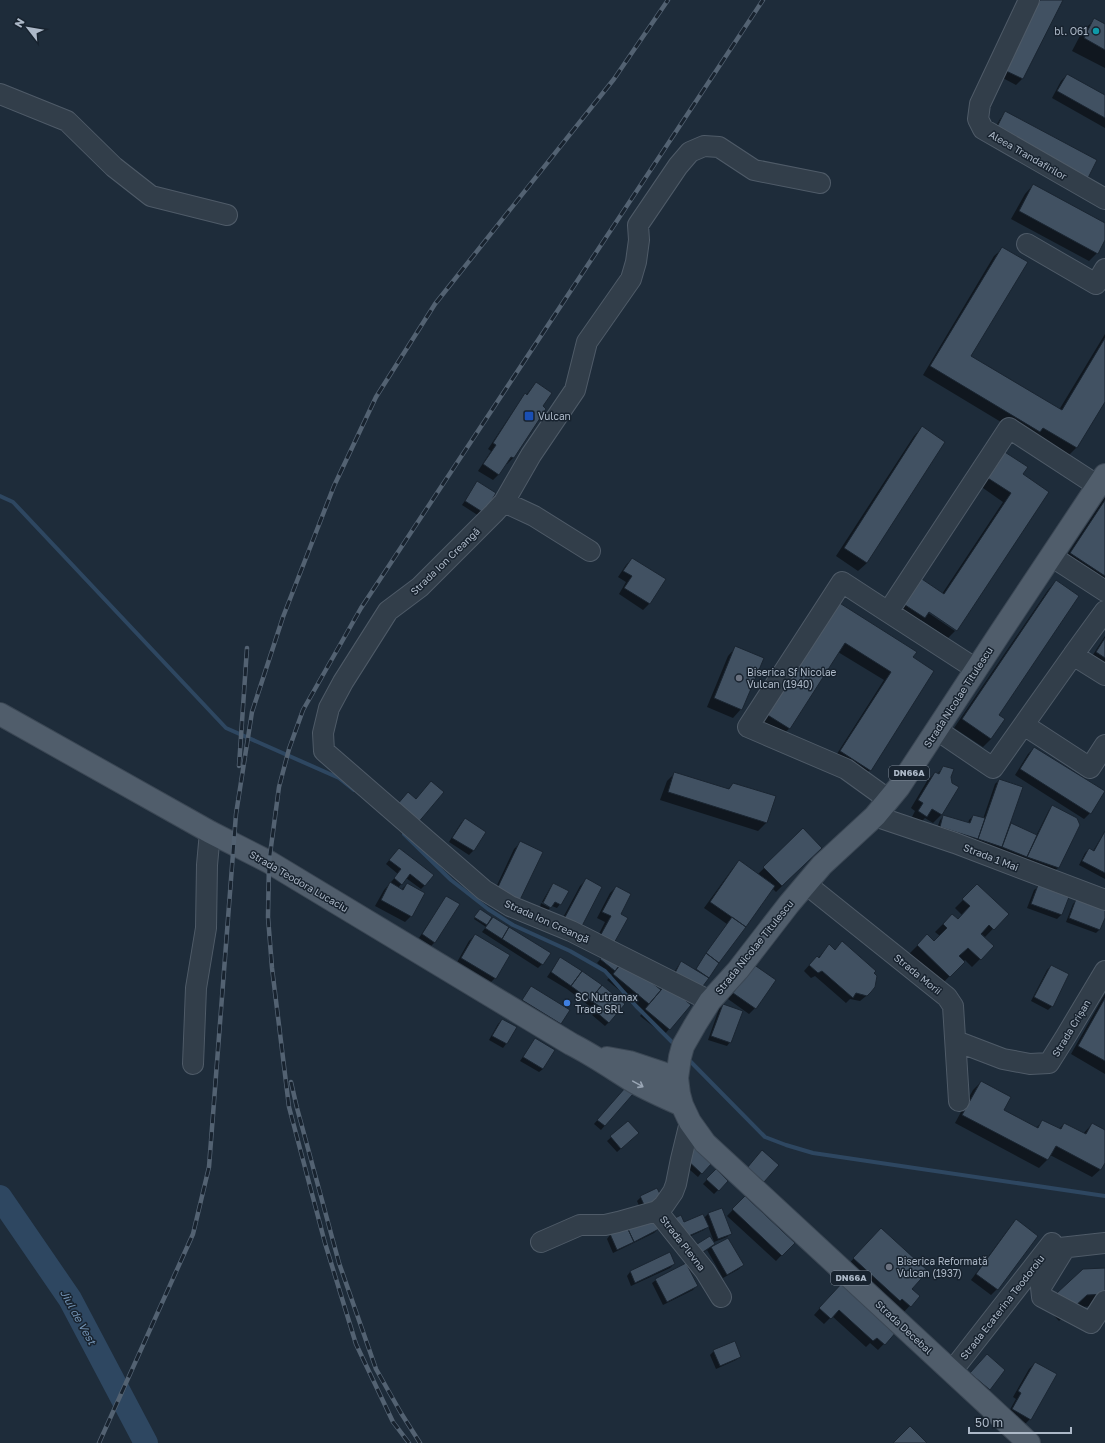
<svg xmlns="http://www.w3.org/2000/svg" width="1105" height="1443" viewBox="0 0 1105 1443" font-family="'Golos Text',sans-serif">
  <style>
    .shadow { fill: #0007 }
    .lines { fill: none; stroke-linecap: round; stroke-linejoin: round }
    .stream { stroke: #2e4761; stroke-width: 4 }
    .river { stroke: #2e4761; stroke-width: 24 }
    .building { fill: #415162; stroke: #1a2531 }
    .minor-casing { stroke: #4f5b68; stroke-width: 22 }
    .major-casing { stroke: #3b4754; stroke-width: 24 }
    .minor { stroke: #323e4a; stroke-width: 20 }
    .major { stroke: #505d6b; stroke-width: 22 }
    .rail-casing { stroke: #536272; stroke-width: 4.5 }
    .rail { stroke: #18232f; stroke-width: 3; stroke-dasharray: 9; stroke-linecap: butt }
    .oneway { stroke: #9aa6b5 }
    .culture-dot { fill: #0f9aa8; stroke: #18232f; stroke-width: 1.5 }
    .transit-dot { fill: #1a4fb4; stroke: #18232f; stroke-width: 1.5 }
    .worship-dot { fill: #6b7280; stroke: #18232f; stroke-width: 1.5 }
    .shop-dot { fill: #3f7fe0; stroke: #18232f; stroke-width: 1.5 }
    .labels { text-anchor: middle; stroke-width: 3; stroke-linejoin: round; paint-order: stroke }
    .shield { fill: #18232f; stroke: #808b99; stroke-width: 1 }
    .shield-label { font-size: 9px; font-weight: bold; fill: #acb8c7 }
    .poi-label { font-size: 10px; fill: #acb8c7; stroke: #18232f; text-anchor: start }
    .street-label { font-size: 10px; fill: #acb8c7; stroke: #18232f }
    .water-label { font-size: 11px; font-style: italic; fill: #7191b2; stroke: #18232f }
  </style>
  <rect width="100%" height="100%" fill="#1e2c3a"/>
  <!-- shadow -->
  <path class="shadow" d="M1038,0h24l-40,79 -6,6 -17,-9z
    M1094,20l11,5v43l-33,-17 10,-19z
    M1067,75l38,21v32l-53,-30 9,-17z
    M1006,113l90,48 -105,-26 9,-16z
    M1033,185l72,39v14l-8,15 -8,8 -78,-42 14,-25z
    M1003,248l-33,108 89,54 46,-76v66l-29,48 -8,8 -37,-16 -108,-65 71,-119z
    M536,383l6,24 3,2 -32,49 -6,6 -1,-1 -7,11 -6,6 -15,-9 13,-20 -3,-2 32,-48 6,-6z
    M922,427l-55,136 -9,8 -22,-15 78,-120z
    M989,456l59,36 -92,139v-2l-31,-20 -1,1 31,21 -7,7 -27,-18 -5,5 -24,-16 16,-24 34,9 61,-92 -30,-21z
    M478,482l17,12 -16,22 -17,-11z
    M1105,497v92l-42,-28z
    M632,559l33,20 -16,25 -6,6 -24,-16 7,-12 -8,-5 8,-12z
    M1056,581l-58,134 -7,24 -8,8 -29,-19 94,-138z
    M830,611l82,47 -42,112 -8,8 -29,-18 51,-80 -46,-28 -48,76 -9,8 -22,-14z
    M1105,636v35l-16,-10z
    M736,647l5,62 -8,9 -26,-11 21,-51z
    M1034,748l56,65 -6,6 -69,-44 13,-21z
    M944,767l6,10 1,6 6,4 -16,28 -8,8 -8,-5 -6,6 -8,-5 4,-8 -4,-3 16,-27 8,-8 2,1z
    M675,773l53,16 5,-5 41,13 -8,26 -8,8 -98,-31 7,-19z
    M999,780l11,44 26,12 13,-26 4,-3 5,61 -4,3 -118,-40 4,-11 4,-4 24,8 1,-4 4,-4 10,3 12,-35z
    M465,819l20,13 -12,19 -4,4 -20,-13 12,-19z
    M803,830l18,18 -45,44 -4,-4 -73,102 -29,-11 8,-13 4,-4 13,8 32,-46 -23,-16 29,-40 6,-6 18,13z
    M1105,831v48l-26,-14 6,-12 4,-4 4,2z
    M520,843l22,10 -51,45 23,-49z
    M395,853l30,32 -4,4 -15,-11 -8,10 3,2 6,-6 4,32 -6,6 -30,-16 9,-16 14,-16 -12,-10z
    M586,880l15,8 -42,37 21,-39z
    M553,884l7,20 -3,4 -15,-6 8,-14z
    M616,887l3,28 -25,29 11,-22 -8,-4 13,-25z
    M1038,887l30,11 -7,17 -4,4 -30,-11 7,-18z
    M969,894l38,20 -22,23 -4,-4 -1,26 -8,8 -7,-7 -24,25 -32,-31 18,-18 7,6 6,-6 -5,-4 17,-17 6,5 4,-5 -7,-7z
    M447,897l-12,45 -4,4 -12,-8 24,-37z
    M1076,901l29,10v4l-5,14 -4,4 -30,-11 7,-18z
    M541,903l9,5 -3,3 -7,-4z
    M480,910l12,9 50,45 -4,4 -56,-36 4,-5 -12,-8z
    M475,935l20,43 -6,6 -33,-20 13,-23z
    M842,943l30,30 -1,19 -11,9 -10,-2 -4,4 -31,-27 -4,2 -7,-7 7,-8 7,-5 11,-12 5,5z
    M604,955l57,36 8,38 -5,6 -24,-19 4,-5 -37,-31 5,-5 -15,-12z
    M560,958l22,13 27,51 -4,4 -13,-11 4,-4 -29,-22 -20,-12z
    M1051,966l1,40 -4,4 -17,-9 16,-31z
    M748,971l27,9 -20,28 -6,6 -21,-15z
    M531,987l37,23 -12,17 -37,-22z
    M1105,994v80l-34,-20z
    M723,1005l7,37 -3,4 -19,-6 11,-31z
    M502,1020l14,8 -10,16 -3,4 -14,-8 9,-16z
    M535,1039l8,30 -4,3 -19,-11z
    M981,1082l21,28 34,18 7,-7 16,8 5,-5 19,10 9,-10 13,7v30l-4,8 -9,8 -42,-22 -3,5 -8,8 -84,-45 18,-33z
    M621,1093l10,1 -30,36 -7,-6z
    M628,1122l6,15 -17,15 -10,-11z
    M690,1152l11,21 -3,4 -16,-14z
    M716,1170l11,11 -13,13 -11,-10z
    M641,1197l17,7 -16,8 -5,-11z
    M745,1197l48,46 -17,18 -49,-45z
    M721,1209l9,25 -3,3 -13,5 -6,-16 -4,4 -24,11 4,-17 20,-6 4,-4z
    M651,1216l7,13 -4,4 -41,20 -6,-14 3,-4z
    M1016,1221l21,15 -40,53 -6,6 -20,-15 39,-53z
    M873,1237l38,52 8,7 -17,18 -56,-47z
    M710,1238l4,8 28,19 -3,4 -16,9 -16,-28 -12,7z
    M674,1264l-4,4 -39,18 -4,-10 3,-4z
    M1105,1269v37l-31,1 -15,14 -14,-15 38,-36z
    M656,1280l40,6 -3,4 -30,15 -11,-22z
    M837,1289l59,42 -18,19 -8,-7 -4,4 -34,-31 -8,8 -10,-9z
    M714,1351l26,5 -4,4 -20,9 -6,-14z
    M983,1359l21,11 -19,23 -18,-15z
    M1035,1363l-5,56 -6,6 -17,-10 9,-16 -3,-2 16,-28z"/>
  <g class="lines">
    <!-- stream -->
    <path class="stream" d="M0,496l13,6 213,226 113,50 15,12
      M404,834l47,46 37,29 25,16 57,26 35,20 31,35 39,39
      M688,1059l77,78 21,8 27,8 292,43"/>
    <!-- river -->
    <path class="river" d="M0,1197l70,102 76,144"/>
  </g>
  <!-- building -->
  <path class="building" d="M1040,0h23l-40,79 -19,-9z
    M1094,18l11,6v26l-21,-12z
    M1067,74l38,21v23l-48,-27z
    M1005,111l92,49 -9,18 -92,-49z
    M1033,184l72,39v17l-7,14 -79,-43z
    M1002,247l26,15 -57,94 91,54 43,-72v64l-28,46 -34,-20 -3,4 -110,-66z
    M536,382l16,11 -9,13 3,3 -32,49 -3,-1 -12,18 -16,-11 13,-19 -3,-2 32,-50 2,2z
    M922,426l23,16 -78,121 -23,-15z
    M997,447l31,20 -5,7 26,18 -92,139 -28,-19 -4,6 -26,-17 17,-26 28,19 67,-101 -31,-20z
    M477,481l19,12 -12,20 -19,-12z
    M1105,500v76l-35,-23z
    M632,558l34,21 -16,25 -26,-16 8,-12 -9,-5z
    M1056,580l23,16 -80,119 6,4 -14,20 -29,-20z
    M838,602l79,50 -4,5 21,14 -63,100 -31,-20 51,-79 -46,-29 -55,86 -24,-15z
    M1105,638v20l-9,-6z
    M735,646l29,12 -22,52 -28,-12z
    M1034,747l71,44 -14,23 -71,-45z
    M943,766l11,3 -3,8 1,6 7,4 -17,28 -10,-6 -5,8 -9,-6 5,-8 -5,-3 17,-28 4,2z
    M674,772l55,17 4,-6 43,13 -9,27 -99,-31z
    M999,779l24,8 -21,60 -24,-8z
    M431,781l13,11 -27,32 -21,-18 12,-14 8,7z
    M1052,805l25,13 3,7 -21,43 -32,-11z
    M943,815l27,8 3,-8 12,3 -7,21 -38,-12z
    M465,818l21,14 -12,19 -22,-13z
    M1011,823l26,12 -10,22 -25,-10z
    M803,828l19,20 -40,38 -19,-19z
    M1105,831v42l-23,-12 7,-13 5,3z
    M520,841l23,11 -24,50 -23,-11z
    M399,848l35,27 -9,11 -15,-12 -8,11 -8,-7 7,-9 -12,-9z
    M739,860l36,26 -29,41 -36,-25z
    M586,878l16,9 -21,41 -17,-9z
    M390,882l13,8 4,-7 18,10 -13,24 -31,-17z
    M553,883l16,8 -8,14 -6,-3 -4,6 -8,-5z
    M977,884l32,30 -15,16 -5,-5 -8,9 13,12 -13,14 -13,-12 -9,8 6,6 -15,15 -33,-32 10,-11 7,7 13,-13 -4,-4 9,-10 6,5 12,-13 -8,-7z
    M1038,885l31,12 -7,18 -31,-11z
    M616,886l15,8 -10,20 7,4 -15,27 -14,-7 12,-22 -9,-4z
    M446,896l14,8 -25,39 -13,-9z
    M1076,899l29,11v8l-5,12 -31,-12z
    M480,909l12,8 -5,8 -13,-8z
    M493,917l16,10 -7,12 -17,-11z
    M732,917l14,10 -27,36 -13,-10z
    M509,927l42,26 -8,12 -41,-26z
    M475,934l35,21 -14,24 -35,-21z
    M842,941l34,30 -2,2 3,3 -2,11 -4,5 -4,4 -11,-3 -3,5 -31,-27 -4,2 -9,-8 8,-9 2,2 10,-14 6,6z
    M608,950l14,12 -7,9 -15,-12z
    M706,953l13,10 -10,15 -13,-9z
    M560,957l22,14 -11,15 -20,-14z
    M624,960l37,30 -12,14 -36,-30z
    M681,961l28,17 -9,12 -26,-15z
    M753,964l23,16 -20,29 -23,-16z
    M1051,965l18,9 -16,33 -19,-10z
    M582,971l20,14 -12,15 -19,-14z
    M666,984l25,21 -21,25 -25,-21z
    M602,985l23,19 -16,19 -14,-12 4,-5 -9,-6z
    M531,986l39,24 -9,14 -39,-24z
    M1105,998v63l-27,-15z
    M723,1004l20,7 -12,32 -20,-7z
    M502,1019l15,8 -10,17 -15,-8z
    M535,1038l20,12 -12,19 -20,-12z
    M981,1081l30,16 -7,13 34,18 4,-8 19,9 3,-6 22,11 6,-11 13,7v33l-4,7 -45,-24 -8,14 -86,-45z
    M625,1088l8,6 -28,32 -8,-6z
    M628,1121l11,12 -18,16 -11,-13z
    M694,1147l18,16 -10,11 -17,-16z
    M762,1150l17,15 -15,17 -17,-14z
    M716,1169l12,12 -9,10 -13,-12z
    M657,1188l6,12 -17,9 -6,-13z
    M745,1196l50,47 -13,13 -50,-47z
    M722,1208l10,26 -14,5 -10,-26z
    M703,1214l6,13 -25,11 -9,-20 6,-3 3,7z
    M652,1215l7,14 -25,13 -7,-15z
    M1016,1219l22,17 -40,54 -22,-16z
    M627,1227l7,15 -17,8 -7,-16z
    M881,1228l47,43 -16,18 8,7 -9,11 -9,-8 -2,2 -47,-43z
    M710,1236l5,8 -15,10 -6,-8z
    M728,1238l16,27 -17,10 -16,-28z
    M670,1252l5,12 -40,19 -5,-12z
    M686,1263l12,23 -31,16 -12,-23z
    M1105,1268v26l-18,1 -15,14 -15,-16 26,-24z
    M843,1282l54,49 -12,14 -8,-7 -4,3 -34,-31 -8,9 -12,-11z
    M735,1341l6,16 -21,9 -7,-16z
    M987,1354l18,16 -15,20 -20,-17z
    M1035,1362l22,12 -26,46 -19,-11 9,-16 -3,-2z
    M910,1426l17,17h-34z"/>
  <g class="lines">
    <!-- minor casing -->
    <g class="minor-casing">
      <path id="minor" d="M1029,0l-49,104 -2,15 5,10 122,70
        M0,94l67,27 47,46 37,29 76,19
        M1027,244l69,40 9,-15
        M504,502l30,14 56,35
        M1051,556l54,35
        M888,612l-46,-30 -94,145 98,42 43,31
        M1073,655l32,-44
        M976,669l-88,-57 121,-184 89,58
        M1024,725l66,43 15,-23
        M937,730l56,38 80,-113 32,20
        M875,816l80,27 150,57
        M806,884l141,113 6,9 6,95
        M710,1001l-139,-70 -61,-25 -26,-16 -160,-139 -1,-18 6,-25 14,-26 45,-71 32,-24 74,-74 10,-11 27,-47 44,-65 12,-48 44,-63 5,-17 3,-22 -1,-15 40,-59 12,-14 14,-6 15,1 35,23 66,13
        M956,1041l47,18 27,5 19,-1 17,-27 39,-65
        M193,1064l3,-76 10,-60 1,-63 3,-33
        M657,1211l48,60 16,26
        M541,1242l39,-17h25l13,-3 39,-11 7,-6 9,-13 3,-8 5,-25 9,-37
        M1065,1248l-24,39 1,10 49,26 14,-22
        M1051,1249l54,-6
        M952,1371l100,-128"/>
    </g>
    <!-- major casing -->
    <g class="major-casing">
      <path id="major" d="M0,714l210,118 59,30 302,182c22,11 42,25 63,38 16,9 32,16 48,23
        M607,1058l22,4 48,16
        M1029,1443l-324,-300 -15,-21 -8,-17 -3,-11 -2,-16 3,-21 3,-11 12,-21 15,-24 28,-31 51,-66 33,-39 53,-49 24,-29 101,-154 105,-158"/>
    </g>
    <!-- minor -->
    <use href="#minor" class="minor"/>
    <!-- major -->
    <use href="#major" class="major"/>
    <!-- rail casing -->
    <g class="rail-casing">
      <path id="rail" d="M239,766l8,-118
        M291,1082l6,26 42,155 37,106 25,44 19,30
        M99,1443l94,-209 16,-67 27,-353 16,-102 31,-95 51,-131 42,-89 59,-93 179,-225 54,-79
        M409,1443l-16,-21 -37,-78 -31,-101 -36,-136 -17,-139 -4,-51 1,-55 10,-75 10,-38 14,-39 58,-102 402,-608"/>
    </g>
    <!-- rail -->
    <use href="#rail" class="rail"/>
  </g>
  <!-- one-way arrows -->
  <defs><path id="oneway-shaft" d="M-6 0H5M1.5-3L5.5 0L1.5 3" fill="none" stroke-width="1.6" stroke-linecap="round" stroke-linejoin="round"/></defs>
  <use class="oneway" href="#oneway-shaft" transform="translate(638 1084) rotate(29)"/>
  <!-- markers -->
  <circle class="culture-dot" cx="1096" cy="31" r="4"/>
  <rect class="transit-dot" x="524" y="411" width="10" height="10" rx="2"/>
  <g class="worship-dot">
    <circle cx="739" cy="678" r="4"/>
    <circle cx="889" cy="1267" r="4"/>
  </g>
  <circle class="shop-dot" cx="567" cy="1003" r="4"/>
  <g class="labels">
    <!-- shield labels -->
    <g class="shield">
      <rect x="889" y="766" width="40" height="14" rx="3"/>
      <rect x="831" y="1271" width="40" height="14" rx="3"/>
    </g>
    <g class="shield-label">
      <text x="909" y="776">DN66A</text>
      <text x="851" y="1281">DN66A</text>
    </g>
    <!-- poi labels -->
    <g class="poi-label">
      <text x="1088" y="35" text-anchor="end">bl. O61</text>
      <text x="538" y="420">Vulcan</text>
      <text x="747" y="676">Biserica Sf Nicolae<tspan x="747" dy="12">Vulcan (1940)</tspan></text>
      <text x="575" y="1001">SC Nutramax<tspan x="575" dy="12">Trade SRL</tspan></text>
      <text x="897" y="1265">Biserica Reformată<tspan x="897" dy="12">Vulcan (1937)</tspan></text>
    </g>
    <!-- street labels -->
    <g class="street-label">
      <text transform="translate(1028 155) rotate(30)" y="4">Aleea Trandafirilor</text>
      <text transform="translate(445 561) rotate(-44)" y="4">Strada Ion Creangă</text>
      <text transform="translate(958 697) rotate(-57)" y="4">Strada Nicolae Titulescu</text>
      <text transform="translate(991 857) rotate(21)" y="4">Strada 1 Mai</text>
      <text transform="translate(299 881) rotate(30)" y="4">Strada Teodora Lucaciu</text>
      <text transform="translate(547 921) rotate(24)" y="4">Strada Ion Creangă</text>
      <text transform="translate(754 947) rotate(-51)" y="4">Strada Nicolae Titulescu</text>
      <text transform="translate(918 974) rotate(39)" y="4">Strada Morii</text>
      <text transform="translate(1071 1028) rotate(-59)" y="4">Strada Crișan</text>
      <text transform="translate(683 1243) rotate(52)" y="4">Strada Plevna</text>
      <text transform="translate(1002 1307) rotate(-52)" y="4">Strada Ecaterina Teodoroiu</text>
      <text transform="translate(904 1327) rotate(43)" y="4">Strada Decebal</text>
    </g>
    <!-- water labels -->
    <g class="water-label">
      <text transform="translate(78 1317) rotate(61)" y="4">Jiul de Vest</text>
    </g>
  </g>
  <!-- north arrow -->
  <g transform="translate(28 28) rotate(301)" stroke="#18232f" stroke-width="3" paint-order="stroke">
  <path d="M0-3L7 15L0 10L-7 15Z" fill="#acb8c7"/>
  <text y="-6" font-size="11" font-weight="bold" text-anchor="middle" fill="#acb8c7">N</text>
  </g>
  <!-- scale -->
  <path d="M969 1427v6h102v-6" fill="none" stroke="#acb8c7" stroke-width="2"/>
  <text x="975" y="1427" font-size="12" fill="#acb8c7" stroke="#18232f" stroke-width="3" paint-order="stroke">50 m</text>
</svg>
